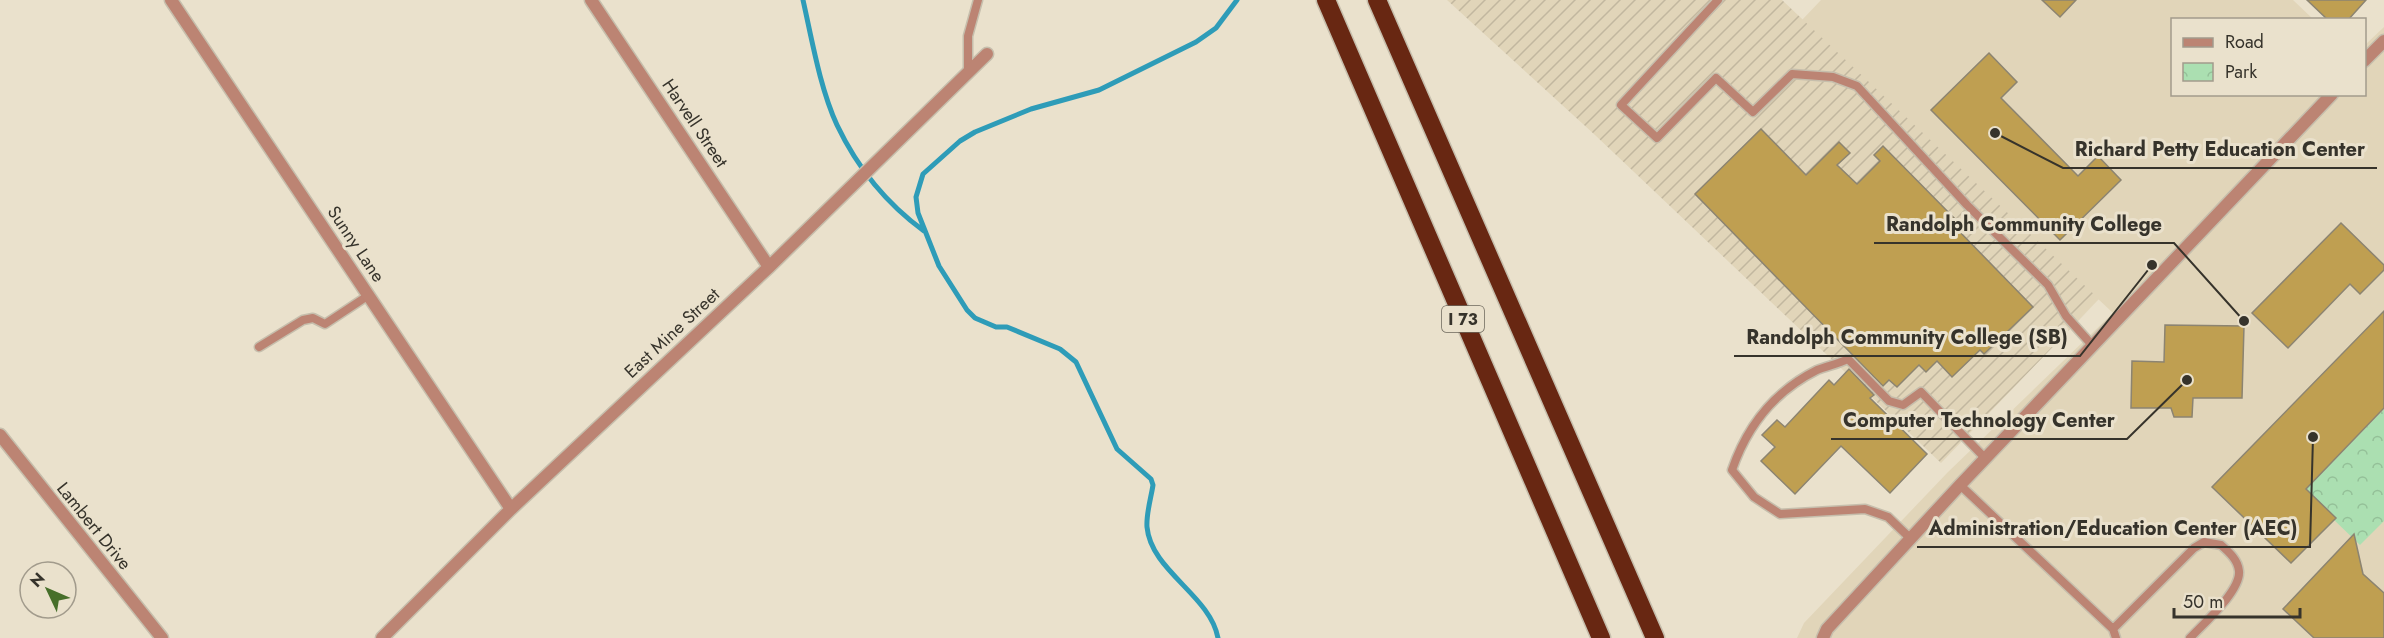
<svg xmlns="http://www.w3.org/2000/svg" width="2384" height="638" viewBox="0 0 2384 638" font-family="Jost,sans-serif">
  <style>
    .built { fill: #e1d5b9 }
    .industrial { fill: url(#industrial-furrows) }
    .park { fill: url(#park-crowns) }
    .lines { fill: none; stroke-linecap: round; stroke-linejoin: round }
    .stream { stroke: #2e9cb8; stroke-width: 5 }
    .building { fill: #bf9f51; stroke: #8c8471; stroke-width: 1.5 }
    .service-casing { stroke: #c6beac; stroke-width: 11 }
    .minor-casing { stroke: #c6beac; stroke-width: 15 }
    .tertiary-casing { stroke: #c6beac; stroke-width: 15 }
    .motorway-casing { stroke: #c6beac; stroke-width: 21 }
    .service { stroke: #bc8473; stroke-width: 8 }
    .minor { stroke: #bc8473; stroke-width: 12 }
    .tertiary { stroke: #bc8473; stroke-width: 12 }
    .motorway { stroke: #682712; stroke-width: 18 }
    .labels { text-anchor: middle; stroke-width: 6; stroke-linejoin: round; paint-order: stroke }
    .shield { fill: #eae1cc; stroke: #6c675b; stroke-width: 1.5 }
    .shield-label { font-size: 16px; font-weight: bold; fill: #36332b }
    .street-label { font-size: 18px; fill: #36332b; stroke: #eae1cc }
    .leader { fill: none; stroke: #36332b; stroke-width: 2 }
    .callout-dot { fill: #36332b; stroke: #eae1cc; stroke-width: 2 }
    .callout-label { font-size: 20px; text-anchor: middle; font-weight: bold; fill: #36332b; stroke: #eae1cc; stroke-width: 6; stroke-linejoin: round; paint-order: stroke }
  </style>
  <defs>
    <pattern id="industrial-furrows" width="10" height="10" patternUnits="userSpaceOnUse" patternTransform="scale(1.5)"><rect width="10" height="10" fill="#e1d5b9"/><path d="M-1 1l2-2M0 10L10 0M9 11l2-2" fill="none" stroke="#c2b79f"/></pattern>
    <pattern id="park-crowns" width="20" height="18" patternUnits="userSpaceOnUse" patternTransform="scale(1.5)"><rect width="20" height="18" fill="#abdfb1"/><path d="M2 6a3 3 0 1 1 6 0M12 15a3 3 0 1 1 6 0" fill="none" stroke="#94c098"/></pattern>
  </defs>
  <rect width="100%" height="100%" fill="#eae1cc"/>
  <!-- built -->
  <path class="built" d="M1821,0h472l20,19 -141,1v74h192l1,-49 19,-18v611h-587l7,-15 144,-151 165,-159 -311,-293z"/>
  <!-- industrial -->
  <path class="industrial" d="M1447,0h335l317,299 -158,164 -346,-328z"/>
  <!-- park -->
  <path class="park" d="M2384,409v112l-24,24 -56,-54z"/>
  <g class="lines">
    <!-- stream -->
    <path class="stream" d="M803,0c9,40 17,88 34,125 20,42 50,79 87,106
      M1218,638c-8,-43 -67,-67 -71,-111 -1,-13 4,-29 6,-42l-2,-6 -34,-30 -41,-87 -16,-13 -53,-22h-11l-21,-9 -8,-8 -28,-44 -21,-53 -2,-16 7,-23 37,-33 15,-9 56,-23 68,-19 97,-48 20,-14 21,-28"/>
  </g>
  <!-- building -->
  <path class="building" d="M2042,0h34l-16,17z
    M2307,0h59l-18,20h-20z
    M1989,53l28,29 -16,16 77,78 20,-20 23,24 -61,60 -129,-130z
    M1761,129l45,46 33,-33 11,11 -13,12 20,19 23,-23 -6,-6 9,-9 78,79 -4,4 76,78 -49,47 -4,-4 -28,27 -15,-16 -11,11 -7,-7 -22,22 -8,-7 -6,6 -188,-192z
    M2341,223l43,42v5l-24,24 -10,-10 -62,64 -36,-35z
    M2384,311v97l-78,81 30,29 -45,45 -79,-76z
    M2165,325l79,1 -2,72h-49l-1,19h-18l-3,-9h-40l1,-47 32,1z
    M1849,369l25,26 -4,3 57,56 -37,39 -49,-47 -46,48 -34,-33 14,-14 -13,-12 15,-15 8,7 44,-47 5,5z
    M2354,534l9,40 21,19v45h-70l-31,-29z"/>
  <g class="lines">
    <!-- service casing -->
    <g class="service-casing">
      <path id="service" d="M1718,0l-97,105 36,33 59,-60 37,34 39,-38 41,3 24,9 110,119 81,80 18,31 26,29
        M968,72v-36l10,-36
        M259,347l44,-27 10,-2 12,6 44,-29
        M1960,485l153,144
        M1911,539l-23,-22 -23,-8 -85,5 -26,-17 -22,-27c15,-44 43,-79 85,-100 10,-4 21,-6 31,-11l41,42 14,4 18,-13 64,66
        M2116,638l-3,-9 81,-81 10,-6 17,3c8,7 17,15 18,26 2,20 -36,53 -49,67"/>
    </g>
    <!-- minor casing -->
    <g class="minor-casing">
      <path id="minor" d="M171,0l340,509
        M591,0l178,267
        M0,435l162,203
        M382,638l129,-129 258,-242 218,-213"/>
    </g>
    <!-- tertiary casing -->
    <g class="tertiary-casing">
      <path id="tertiary" d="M2364,61l20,-20
        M1823,638l4,-9 133,-144 372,-391"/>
    </g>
    <!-- motorway casing -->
    <g class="motorway-casing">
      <path id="motorway" d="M1326,0l275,638
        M1377,0l278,638"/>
    </g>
    <!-- service -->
    <use href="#service" class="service"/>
    <!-- minor -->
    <use href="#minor" class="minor"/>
    <!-- tertiary -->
    <use href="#tertiary" class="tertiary"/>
    <!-- motorway -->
    <use href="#motorway" class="motorway"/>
  </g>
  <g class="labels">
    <!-- shield labels -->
    <rect class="shield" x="1442" y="306" width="42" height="26" rx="4.5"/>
    <g class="shield-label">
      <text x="1463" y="325">I 73</text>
    </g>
    <!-- street labels -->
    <g class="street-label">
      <text transform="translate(695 123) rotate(56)" y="6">Harvell Street</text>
      <text transform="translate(356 244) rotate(56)" y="6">Sunny Lane</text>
      <text transform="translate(672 333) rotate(-43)" y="6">East Mine Street</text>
      <text transform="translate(94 526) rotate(51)" y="6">Lambert Drive</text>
    </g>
  </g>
  <!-- callouts -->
  <path class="leader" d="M1995 133L2063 168H2377M2244 321L2174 243H1874M2152 265L2080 356H1734M2187 380L2127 439H1831M2313 437L2310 547H1917"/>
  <g class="callout-dot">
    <circle cx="1995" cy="133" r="6"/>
    <circle cx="2244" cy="321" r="6"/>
    <circle cx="2152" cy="265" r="6"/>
    <circle cx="2187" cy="380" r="6"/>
    <circle cx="2313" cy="437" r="6"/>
  </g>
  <g class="callout-label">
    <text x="2220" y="156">Richard Petty Education Center</text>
    <text x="2024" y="231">Randolph Community College</text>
    <text x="1907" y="344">Randolph Community College (SB)</text>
    <text x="1979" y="427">Computer Technology Center</text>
    <text x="2113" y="535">Administration/Education Center (AEC)</text>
  </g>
  <!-- legend -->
  <rect x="2171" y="18" width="195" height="78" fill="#eae1cc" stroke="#a29b8c" stroke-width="1.5"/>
  <rect x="2183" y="38" width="30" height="9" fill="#bc8473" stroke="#a29b8c" stroke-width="1.5"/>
  <text x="2225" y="48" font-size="18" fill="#36332b">Road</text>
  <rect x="2183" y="63" width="30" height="18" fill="url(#park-crowns)" stroke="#a29b8c" stroke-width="1.5"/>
  <text x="2225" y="78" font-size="18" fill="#36332b">Park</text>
  <!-- north arrow -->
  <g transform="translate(48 590) rotate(314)"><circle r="28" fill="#eae1cc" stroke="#a29b8c" stroke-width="1.5"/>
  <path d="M0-4.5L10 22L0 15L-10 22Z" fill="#476f2a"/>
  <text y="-9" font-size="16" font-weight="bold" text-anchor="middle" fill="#36332b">N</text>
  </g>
  <!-- scale -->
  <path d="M2174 608v9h126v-9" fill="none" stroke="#36332b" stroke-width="3"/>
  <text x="2183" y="608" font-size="18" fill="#36332b" stroke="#eae1cc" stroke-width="4.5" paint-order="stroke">50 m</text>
</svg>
